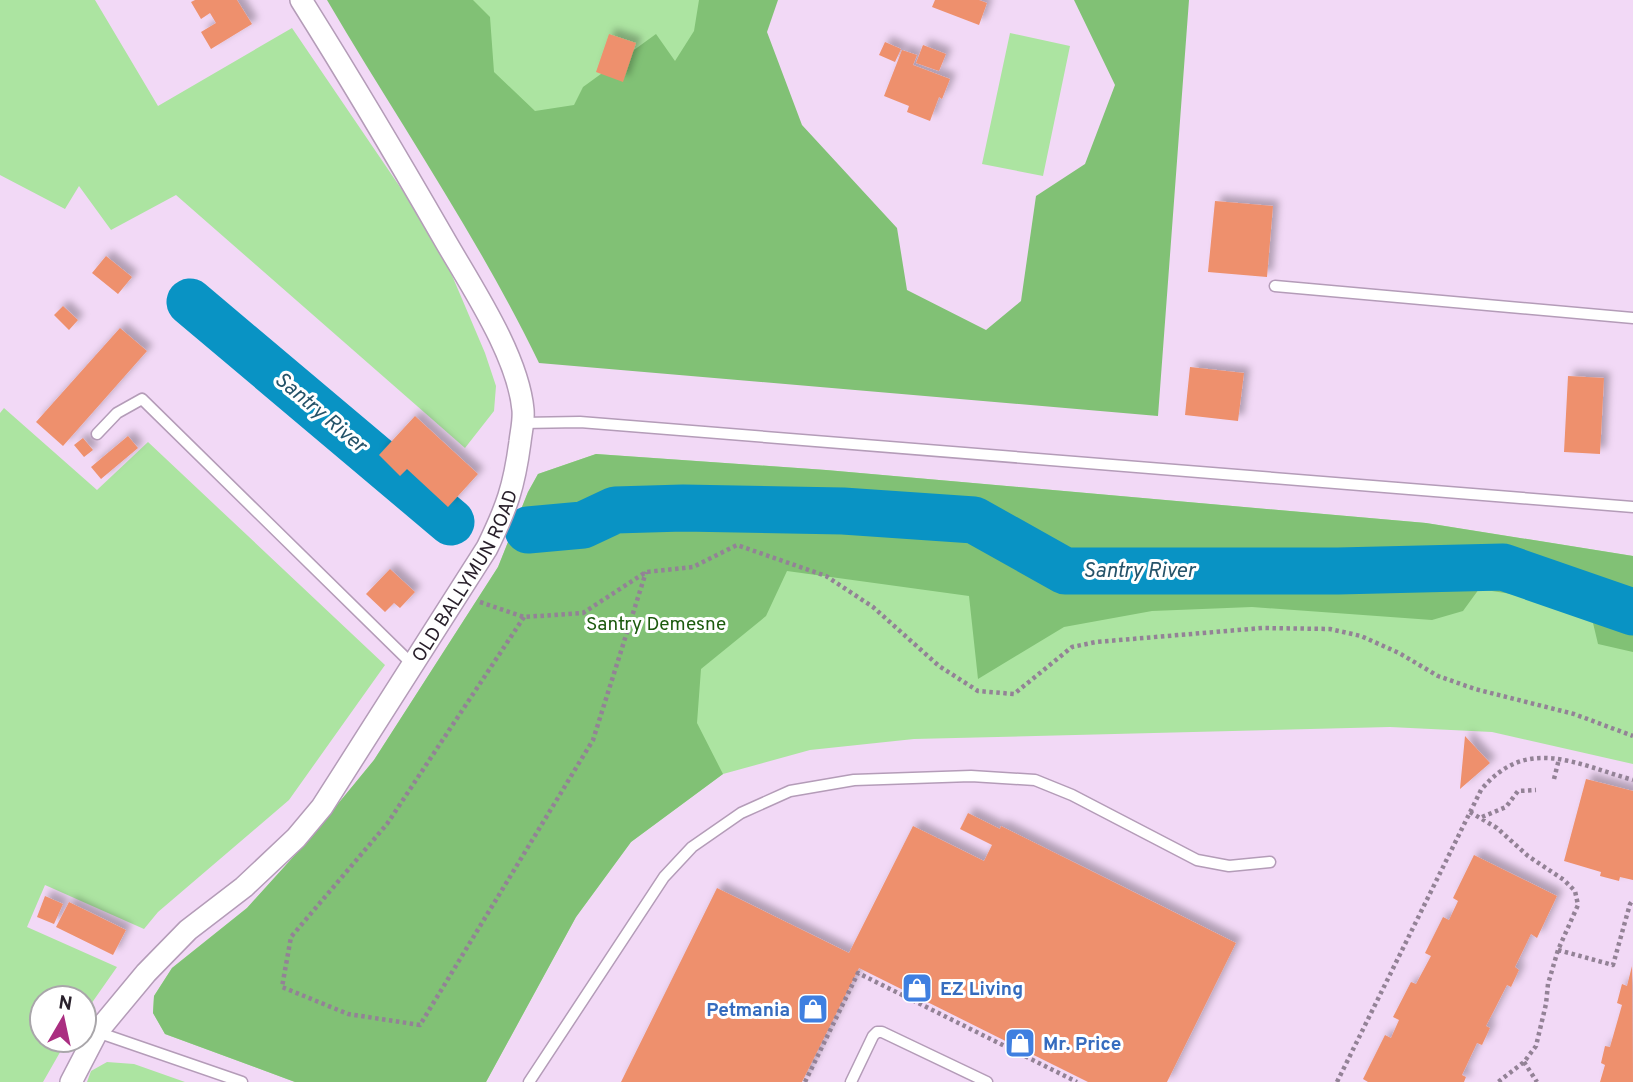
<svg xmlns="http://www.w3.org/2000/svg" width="1633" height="1082" viewBox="0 0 1633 1082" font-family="Overpass,sans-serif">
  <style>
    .green { fill: #ace4a1 }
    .forest { fill: #81c175 }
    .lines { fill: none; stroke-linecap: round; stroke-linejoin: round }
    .river { stroke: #0993c4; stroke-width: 47 }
    .building { fill: #ee906d; filter: url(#shadow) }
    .service-casing { stroke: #b49cb8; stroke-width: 13 }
    .minor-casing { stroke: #b49cb8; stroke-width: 24 }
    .path { stroke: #938296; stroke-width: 4.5; stroke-dasharray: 3.5 3.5; stroke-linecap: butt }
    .service { stroke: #fff; stroke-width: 10 }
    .minor { stroke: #fff; stroke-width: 21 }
    .labels { text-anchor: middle; stroke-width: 6; stroke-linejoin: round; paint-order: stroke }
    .street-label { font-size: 19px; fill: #29202b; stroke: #fff }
    .park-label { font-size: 19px; fill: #1c5a0e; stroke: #fff }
    .shop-label { font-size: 19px; font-weight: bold; fill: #366cbe; stroke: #fff; text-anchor: start }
    .water-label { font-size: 21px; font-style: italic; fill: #255369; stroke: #fff }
  </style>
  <defs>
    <filter id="shadow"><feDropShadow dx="6" dy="-6" stdDeviation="3.5" flood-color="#0004"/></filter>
  </defs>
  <rect width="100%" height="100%" fill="#f2d9f6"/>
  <!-- green -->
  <path class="green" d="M0,0h95l63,106 134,-78 123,181 36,64 34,80 11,33 -2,25 -29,37 -289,-253 -65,35 -32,-44 -14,23 -65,-34z
    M417,0h293l-24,77 -166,69z
    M1010,33l60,13 -27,130 -61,-12z
    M4,408l93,82 51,-48 237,223 -96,135 -131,112 -14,17 -99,-44 -18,42 90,40 -33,47v-16h-42v42h25l-24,42h-43v-669z
    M596,454l230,16 600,53 207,33v208l-141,-32 -102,-5 -476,12 -104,11 -87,24 -92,68 -55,75 -90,165h-191l-130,-48 -12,-21 1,-17 18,-28 75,-60 58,-64 69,-84 124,-193 30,-75 10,-18z
    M107,1062l27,2 51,18h-98l4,-11z"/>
  <!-- forest -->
  <path class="forest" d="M327,0h146l17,17 4,55 41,39 39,-6 9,-18 73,-53 19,27 19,-30 5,-31h79l-11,32 35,93 95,103 10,62 79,40 35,-29 15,-105 49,-32 30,-79 -41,-85h115l-31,416 -619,-53c-61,-126 -141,-242 -212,-363z
    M596,454l230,16 600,53 207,33v96l-35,-8 -9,-38 -110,-17 -16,22 -31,9 -180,-13 -100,4 -88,16 -86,52 -9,-83 -182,-25 -21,45 -65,53 -4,54 26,51 -92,68 -55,75 -90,165h-191l-130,-48 -12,-21 1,-17 18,-28 75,-60 58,-64 69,-84 124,-193 30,-75 10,-18z"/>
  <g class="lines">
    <!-- river -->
    <path class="river" d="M190,302l261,220
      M528,530l55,-5 32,-15 68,-2 160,3 131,9 91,51h273l165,-4 130,45"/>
  </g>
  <!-- building -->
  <path class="building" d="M195,0h42l15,24 -41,25 -10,-17 15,-9 -6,-10 -9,6 -10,-17z
    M935,0h44l8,3 -8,22 -47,-18z
    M609,34l27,9 -13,39 -27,-10z
    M885,42l16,7 -6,13 -16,-7z
    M923,45l23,9 -7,17 -23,-8z
    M902,50l15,5 -4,10 37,14 -8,20 -3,-2 -9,24 -23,-9 2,-6 -25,-10z
    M1215,201l58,5 -6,71 -59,-5z
    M106,256l26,21 -14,17 -26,-21z
    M63,306l15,14 -9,10 -15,-15z
    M120,328l27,23 -84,95 -27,-24z
    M1190,367l54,6 -6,48 -53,-6z
    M1568,376l36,2 -4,76 -36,-2z
    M415,416l63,58 -30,33 -41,-38 -7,7 -21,-21z
    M128,436l10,12 -37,31 -10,-12z
    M83,438l10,12 -9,7 -10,-12z
    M390,569l25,23 -15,16 -6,-5 -9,9 -19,-18z
    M1465,736l25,27 -30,26z
    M1586,779l47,12v89l-13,-3 -1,4 -19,-5 1,-4 -37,-11z
    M968,813l32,16 1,-3 235,117 -69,139h-79l-229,-114 -57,114h-181l96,-194 132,65 64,-127 71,35 8,-16 -32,-16z
    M1474,855l83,41 -20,42 -6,-4 -16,33 4,3 -8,17 -4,-2 -21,41 4,2 -8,17 -5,-2 -15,32 4,2 -2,5h-96l-5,-3 22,-44 6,3 8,-18 -6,-3 18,-35 5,2 15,-28 -6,-3 18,-36 6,3 9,-19 -5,-3z
    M45,896l18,8 -9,20 -17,-7z
    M69,902l57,28 -13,25 -57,-28z
    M1632,966l1,116h-33l5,-17 -4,-2 4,-17 5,1 12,-42 -5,-2 5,-19 5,2z"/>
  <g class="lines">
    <!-- service casing -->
    <g class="service-casing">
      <path id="service" d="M1275,286l358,32
        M522,423l58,-1 1053,85
        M97,434l20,-21 25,-14 271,266
        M97,1032l145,50
        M529,1082l135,-205 28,-30 49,-34 49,-22 64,-11 117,-4 64,4 37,15 125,65 32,6 41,-4
        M851,1082l22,-46 4,-4h5l105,50"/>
    </g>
    <!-- minor casing -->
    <g class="minor-casing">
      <g id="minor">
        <path id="s1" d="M71,1082l26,-50 49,-59 42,-43 56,-43 52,-49 26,-31 165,-259c20,-41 27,-61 33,-106 1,-10 4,-21 3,-32 -5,-55 -52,-124 -80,-173 -46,-80 -93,-159 -142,-237"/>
      </g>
    </g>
    <!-- path -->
    <path class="path" d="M480,602l44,15 59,-4 63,-41 47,-5 44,-22 89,31 47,31 66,59 39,25 36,3 58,-47 24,-5 166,-14 68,1 31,7 38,17 39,23 37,13 99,25 59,22
      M524,617l-137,207 -96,113 -9,50 66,27 72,11 173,-285 53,-168
      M1554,779l5,-20
      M1470,812l27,16 31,28 36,24 11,11 3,14 -20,45 -10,34 -2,20 -10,42 -12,16 -26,20
      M1482,817l24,-10 12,-16 18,-1
      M1558,950l55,15 17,-61 3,-4
      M1524,1062l13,20
      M805,1082l53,-109 219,109
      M1337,1082l144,-292c45,-55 95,-26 152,-10"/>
    <!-- service -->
    <use href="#service" class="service"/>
    <!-- minor -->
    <use href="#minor" class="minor"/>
  </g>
  <!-- icons -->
  <defs>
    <g id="shop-square" transform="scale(1.575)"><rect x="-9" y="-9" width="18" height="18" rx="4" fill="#3f7fe0" stroke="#fff"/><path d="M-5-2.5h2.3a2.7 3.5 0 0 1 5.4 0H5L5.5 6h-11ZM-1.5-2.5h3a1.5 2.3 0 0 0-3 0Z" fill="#fff"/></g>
  </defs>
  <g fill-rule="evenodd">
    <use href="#shop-square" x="917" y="988"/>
    <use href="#shop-square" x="813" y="1009"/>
    <use href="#shop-square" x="1020" y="1043"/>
  </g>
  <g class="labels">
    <!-- street labels -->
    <g class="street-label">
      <text dy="7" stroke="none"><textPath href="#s1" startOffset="648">OLD BALLYMUN ROAD</textPath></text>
    </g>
    <!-- park labels -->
    <g class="park-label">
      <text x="656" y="630">Santry Demesne</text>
    </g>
    <!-- shop labels -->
    <g class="shop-label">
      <text x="940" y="995">EZ Living</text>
      <text x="790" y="1016" text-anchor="end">Petmania</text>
      <text x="1043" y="1050">Mr. Price</text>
    </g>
    <!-- water labels -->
    <g class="water-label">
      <text transform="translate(321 412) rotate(40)" y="7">Santry River</text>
      <text x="1139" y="577">Santry River</text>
    </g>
  </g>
  <!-- north arrow -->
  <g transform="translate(63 1019) rotate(9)"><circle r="33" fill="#ffffff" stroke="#a9a6aa" stroke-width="2"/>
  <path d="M0-5L12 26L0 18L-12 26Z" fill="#aa2e81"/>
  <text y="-10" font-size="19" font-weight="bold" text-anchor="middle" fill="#29202b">N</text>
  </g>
</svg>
